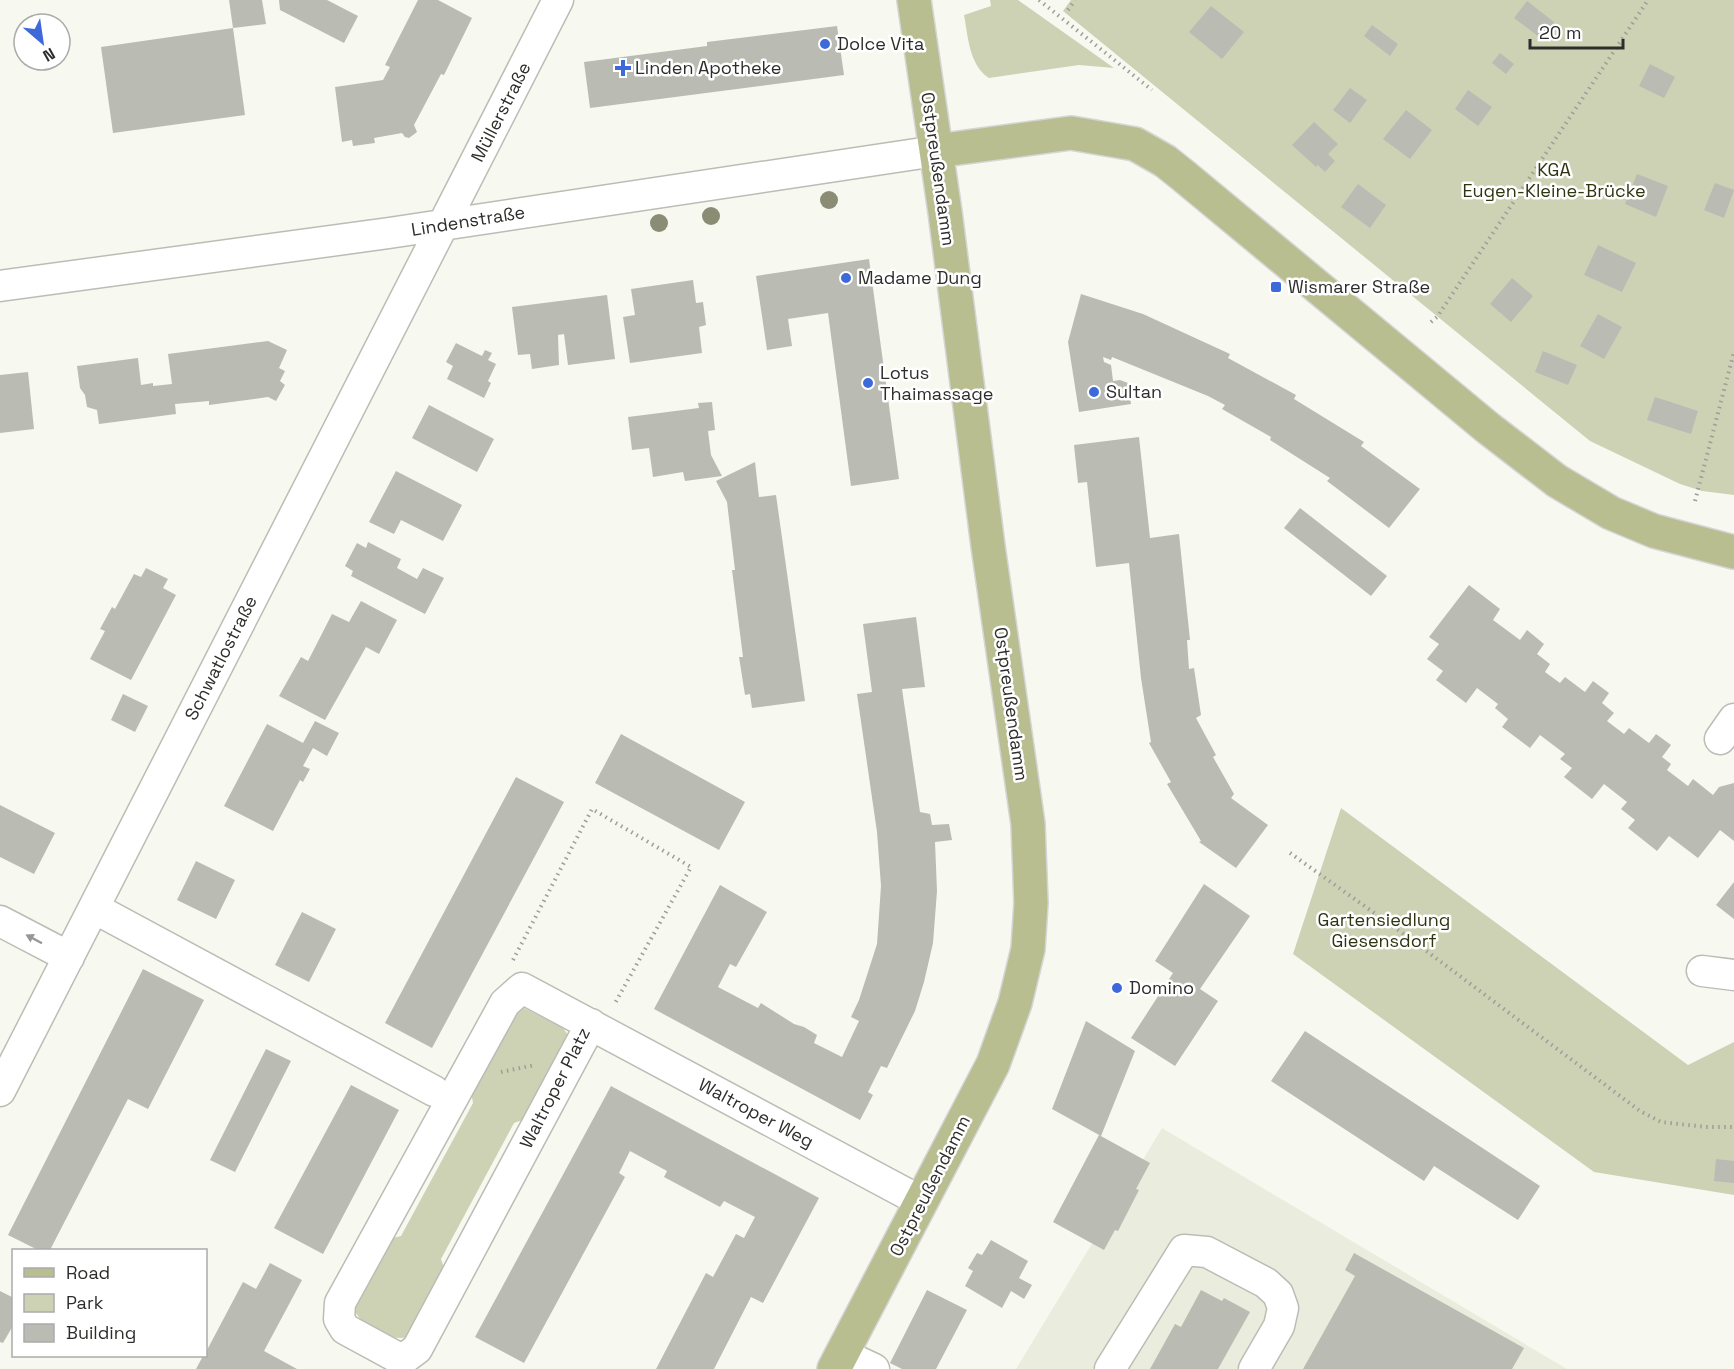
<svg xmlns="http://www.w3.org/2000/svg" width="1734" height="1369" viewBox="0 0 1734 1369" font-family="'Space Grotesk',sans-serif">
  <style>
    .built { fill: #eaeddd }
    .green { fill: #cdd2b5 }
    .building { fill: #babbb3 }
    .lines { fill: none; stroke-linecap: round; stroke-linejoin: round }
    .minor-casing { stroke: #bbbdb5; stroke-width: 33 }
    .major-casing { stroke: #d5d5d5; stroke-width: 36 }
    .path { stroke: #9d9e98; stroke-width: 4; stroke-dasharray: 1.5 4.5; stroke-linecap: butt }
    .minor { stroke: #fff; stroke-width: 30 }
    .major { stroke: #b9be91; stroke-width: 33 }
    .tree { fill: #8a8d74 }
    .oneway { fill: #969695 }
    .poi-dot { fill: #3d69da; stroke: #fff; stroke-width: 2 }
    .labels { text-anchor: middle; stroke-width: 5; stroke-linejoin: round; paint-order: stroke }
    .poi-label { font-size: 18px; fill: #2d2e2b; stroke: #fff; text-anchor: start }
    .street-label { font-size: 18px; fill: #2d2e2b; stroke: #fff }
    .park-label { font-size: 18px; fill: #30340f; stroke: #fff }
  </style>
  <rect width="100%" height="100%" fill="#f7f9f0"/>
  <!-- built -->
  <path class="built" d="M1162,1128l405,241h-551z"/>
  <!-- green -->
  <path class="green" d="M990,0h28l96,68 -35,-3 -90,13c-20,-13 -21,-42 -25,-63l27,-9z
    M1071,0h663v495l-32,-4 -22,-7 -90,-43 -527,-430z
    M1341,808l347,257 46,-23v153l-140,-23 -301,-218z
    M524,1008l39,20 5,7 -37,82 -17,6 -73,136 6,18 -38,60c-25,5 -49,-12 -59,-34l35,-63 16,-4 72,-133 -3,-18 45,-74z"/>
  <!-- building -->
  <path class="building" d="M229,0h33l4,24 -33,4z
    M279,0h48l31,16 -14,27 -64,-33z
    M418,0h20l34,18 -28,57 -3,-1 -27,51 3,7 -8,6 -4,-1 -3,-4 -28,5 1,5 -22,3 -1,-6 -10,2 -7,-55 48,-7 7,-13 -5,-2z
    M1527,1l27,21 -12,17 -28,-21z
    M1211,6l33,26 -22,27 -33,-27z
    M1372,25l26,19 -8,12 -26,-20z
    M837,26l7,49 -254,33 -6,-46 123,-16v-4z
    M233,28l12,87 -132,18 -12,-86z
    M1500,53l14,11 -8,10 -14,-11z
    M1650,64l25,13 -11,21 -25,-12z
    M1350,88l17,12 -17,23 -17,-13z
    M1468,90l24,17 -14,19 -23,-17z
    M1406,110l26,20 -22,29 -27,-20z
    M1314,122l24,22 -10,10 7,7 -10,11 -7,-7 -2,2 -24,-22z
    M1637,174l31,12 -12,31 -31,-13z
    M1715,183l19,7 -10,28 -20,-8z
    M1358,184l28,21 -16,23 -29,-21z
    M1598,245l38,18 -14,29 -38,-17z
    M869,259l30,220 -48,7 -23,-173 -40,6 4,27 -25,4 -11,-74z
    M1512,278l21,18 -22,26 -21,-18z
    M693,280l3,23 7,-1 3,23 -7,2 3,26 -72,10 -7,-46 12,-2 -4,-26z
    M1081,294l62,20 87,40 -2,4 68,37 -2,4 70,43 -3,4 59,43 -31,39 -62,-47 3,-3 -60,-38 1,-3 -49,-28 3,-4 -17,-9 -96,-39 -1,3 -8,-3 1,5 7,3 2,16 7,-1 8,3 3,21 -52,8 -11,-70z
    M607,295l8,64 -47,6 -4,-31 -6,1 1,30 -27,4 -2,-15 -12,1 -6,-48z
    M1598,314l24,13 -18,32 -24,-13z
    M268,341l19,9 -8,18 6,3 -5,10 5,4 -9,16 -8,-4 -59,8v-4l-34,3 1,10 -77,10 -2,-14 -10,-3 -2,-12 -5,-7 -3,-22 61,-8 3,27 12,-2v3l19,-2 -4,-30z
    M456,343l26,13 3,-6 7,3 -4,7 8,4 -8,17 3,2 -7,15 -37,-19 6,-13 -7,-4z
    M1543,351l34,14 -9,20 -33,-13z
    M28,372l6,57 -34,4v-58z
    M1655,397l43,14 -7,23 -44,-14z
    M712,402l3,28 -7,1 3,24 11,21 -37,5 -2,-9 -30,5 -4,-29 -17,2 -4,-33 71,-9 -1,-5z
    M429,405l65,34 -17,33 -65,-34z
    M1139,437l11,101 29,-4 11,106h-3l2,29 5,-1 7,47 -5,3 20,37 -3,2 21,37 -3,4 37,27 -32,43 -37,-26 2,-1 -34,-57 4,-2 -22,-39 2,-1 -10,-64 -12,-115 -33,4 -9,-85 -9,1 -4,-38z
    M755,462l4,35 17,-2 29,206 -53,7 -2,-14 -5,1 -6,-38h4l-11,-87h3l-8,-68 -11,-21z
    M396,471l66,34 -19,36 -42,-21 -7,14 -25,-12z
    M1300,508l87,68 -16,20 -87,-68z
    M368,542l33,17 -4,9 20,11 6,-11 21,10 -19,36 -74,-38 2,-5 -8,-5 12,-23 9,5z
    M146,568l22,11 -5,9 13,7 -45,85 -41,-21 15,-28 -5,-2 12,-22 3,2 19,-35 7,3z
    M1469,585l31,24 -7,11 27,20 7,-10 17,14 -7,10 13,10 -5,8 15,11 5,-6 20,15 8,-11 16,12 -7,10 12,10 -7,8 17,13 5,-6 20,15 7,-9 15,11 -9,12 9,7 -4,6 21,16 5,-7 20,16 6,-8 15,-4v58l-14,-11 -22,28 -29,-22 -12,15 -29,-23 7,-8 -14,-11 6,-7 -23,-18 -12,15 -28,-22 8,-9 -12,-9 5,-5 -25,-19 -10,13 -28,-21 6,-8 -13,-11 3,-4 -21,-16 -11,15 -30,-23 7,-9 -16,-12 12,-15 -10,-7z
    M361,601l36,19 -18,34 -13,-7 -41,73 -46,-24 22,-39 7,4 24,-47 17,8z
    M916,617l9,70 -23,2 18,123 10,2 2,11 17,-1 3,16 -17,2 2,49 -4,52 -9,39 -9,29 -28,57 -6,-2 -13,26 5,3 -13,25 -206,-111 66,-124 47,27 -31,55 -6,-3 -12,23 40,21 3,-5 33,21 10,3 13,8 -3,8 28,14 17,-36 -8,-4 8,-17 18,-56 4,-58 -4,-54 -20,-138 15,-2 -9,-68z
    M123,694l25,12 -13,26 -24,-12z
    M315,721l24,12 -12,23 -14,-8 -10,18 7,3 -7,13 -3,-2 -27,51 -49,-25 43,-82 36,19z
    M621,734l124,68 -26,48 -124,-67z
    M516,777l48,25 -132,246 -47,-25z
    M0,805l55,28 -21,41 -34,-17z
    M196,861l39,19 -19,39 -39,-19z
    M1734,882v37l-18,-14z
    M1204,884l46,32 -50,73 18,12 -43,65 -44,-28 42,-65 -18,-12z
    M302,912l34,17 -27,53 -34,-17z
    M143,969l61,31 -56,109 -20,-10 -78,151h-12l-30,-15z
    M1086,1021l49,30 -34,85 -49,-27z
    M1305,1031l235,155 -22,34 -84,-54 -10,15 -153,-100z
    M266,1049l25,12 -56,111 -25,-12z
    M351,1085l48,25 -76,144 -49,-26z
    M611,1086l208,112 -56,105 -12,-6 -37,72h-58l50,-96 7,4 23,-43 8,4 11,-21 -31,-16 -4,6 -56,-30 3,-6 -37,-20 -11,22 6,4 -101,186 -49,-26z
    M1099,1135l51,28 -14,26 3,1 -21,41 -3,-1 -11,20 -51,-28z
    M1716,1159l18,2v22l-20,-2z
    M991,1240l37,21 -9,17 13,7 -8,14 -13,-8 -9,17 -37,-22 8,-15 -5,-3 9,-15 5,2z
    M1354,1253l170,95 -12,21h-209l52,-93 -10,-6z
    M270,1263l32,17 -38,71 33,18h-101l7,-13h3v-4l37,-70 13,7z
    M927,1290l40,20 -31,59h-34l-12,-6z
    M1201,1290l21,11 2,-3 26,14 -32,57h-68l25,-45 6,3z
    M0,1291l14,7v26l-11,19 -3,-1z"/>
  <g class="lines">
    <!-- minor casing -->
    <g class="minor-casing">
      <path id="minor" d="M0,286l389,-53 547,-82
        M1720,739l14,-20
        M94,908l340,183
        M0,921l69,36
        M1702,971l32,4
        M591,1024l-174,325 -15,11 -57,-31 -6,-10 1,-16 165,-300 17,-15 400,214
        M0,1091l558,-1091
        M842,1354l32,15
        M1110,1369l74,-119 23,2 59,31 12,11 5,14 -4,18 -25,43"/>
    </g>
    <!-- major casing -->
    <g class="major-casing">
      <path id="major" d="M936,151l135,-18 64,11 30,17 20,16 303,251 69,53 54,32 43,18 80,21
        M834,1369l159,-305 22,-61 13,-54 3,-46 -3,-79 -40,-278 -43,-334 -31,-212"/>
    </g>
    <!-- path -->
    <path class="path" d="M1039,0l113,90
      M1068,10l7,-10
      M1431,322l6,-5 211,-317
      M1695,501l39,-149
      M1290,853l111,79 239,179 21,11 45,5h28
      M513,960l79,-151 99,58 -77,138
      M501,1072l34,-7"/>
    <!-- minor -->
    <use href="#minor" class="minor"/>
    <!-- major -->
    <use href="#major" class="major"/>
  </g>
  <!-- trees -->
  <g class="tree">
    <circle cx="829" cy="200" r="9"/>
    <circle cx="711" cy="216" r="9"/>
    <circle cx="659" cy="223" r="9"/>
  </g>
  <!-- one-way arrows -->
  <defs><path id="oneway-solid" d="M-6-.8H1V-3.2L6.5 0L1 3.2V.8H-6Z" transform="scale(1.5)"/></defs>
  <use class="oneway" href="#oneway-solid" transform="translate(34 939) rotate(-152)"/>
  <!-- markers -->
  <g class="poi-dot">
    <circle cx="825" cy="44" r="6"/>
    <path d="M620 59h6v6h6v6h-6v6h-6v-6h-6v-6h6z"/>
    <circle cx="846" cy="278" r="6"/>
    <rect x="1270" y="281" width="12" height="12" rx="3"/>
    <circle cx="868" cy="383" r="6"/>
    <circle cx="1094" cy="392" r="6"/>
    <circle cx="1117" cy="988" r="6"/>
  </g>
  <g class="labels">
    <!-- poi labels -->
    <g class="poi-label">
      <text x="837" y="50">Dolce Vita</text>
      <text x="635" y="74">Linden Apotheke</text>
      <text x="858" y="284">Madame Dung</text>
      <text x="1288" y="293">Wismarer Straße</text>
      <text x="880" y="379">Lotus<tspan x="880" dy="21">Thaimassage</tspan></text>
      <text x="1106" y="398">Sultan</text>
      <text x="1129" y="994">Domino</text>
    </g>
    <!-- street labels -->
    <g class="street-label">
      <text transform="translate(501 112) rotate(-63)" y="6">Müllerstraße</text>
      <text transform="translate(938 169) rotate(82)" y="6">Ostpreußendamm</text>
      <text transform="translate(468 221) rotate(-9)" y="6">Lindenstraße</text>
      <text transform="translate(221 658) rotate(-63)" y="6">Schwatlostraße</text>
      <text transform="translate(1011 704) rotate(82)" y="6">Ostpreußendamm</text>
      <text transform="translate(555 1088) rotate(-63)" y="6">Waltroper Platz</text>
      <text transform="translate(756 1113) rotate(28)" y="6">Waltroper Weg</text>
      <text transform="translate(930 1186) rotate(-63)" y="6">Ostpreußendamm</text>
    </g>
    <!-- park labels -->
    <g class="park-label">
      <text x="1554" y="176">KGA<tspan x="1554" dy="21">Eugen-Kleine-Brücke</tspan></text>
      <text x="1384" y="926">Gartensiedlung<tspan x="1384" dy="21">Giesensdorf</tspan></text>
    </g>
  </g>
  <!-- legend -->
  <rect x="12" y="1249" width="195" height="108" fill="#ffffff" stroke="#ababaa" stroke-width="1.5"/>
  <rect x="24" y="1268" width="30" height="9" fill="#b9be91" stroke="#ababaa" stroke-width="1.5"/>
  <text x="66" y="1279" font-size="18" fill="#2d2e2b">Road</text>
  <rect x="24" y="1294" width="30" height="18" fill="#cdd2b5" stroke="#ababaa" stroke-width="1.5"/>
  <text x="66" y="1309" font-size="18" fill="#2d2e2b">Park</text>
  <rect x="24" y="1324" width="30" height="18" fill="#babbb3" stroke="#ababaa" stroke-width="1.5"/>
  <text x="66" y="1339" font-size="18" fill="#2d2e2b">Building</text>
  <!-- north arrow -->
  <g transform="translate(42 42) rotate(151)"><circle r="28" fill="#ffffff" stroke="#ababaa" stroke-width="1.5"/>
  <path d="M0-4.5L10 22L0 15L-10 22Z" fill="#3d69da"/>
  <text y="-9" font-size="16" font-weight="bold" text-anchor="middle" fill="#2d2e2b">N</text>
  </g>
  <!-- scale -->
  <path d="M1530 39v9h93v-9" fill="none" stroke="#2d2e2b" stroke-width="3"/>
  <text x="1539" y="39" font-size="18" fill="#2d2e2b" stroke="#ffffff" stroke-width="4.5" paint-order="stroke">20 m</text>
</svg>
